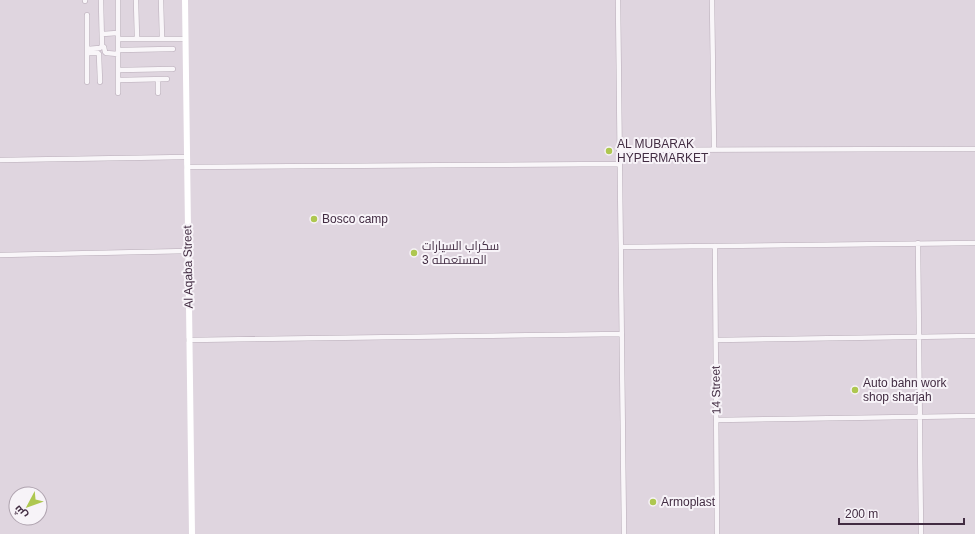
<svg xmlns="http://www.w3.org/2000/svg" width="975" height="534" viewBox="0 0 975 534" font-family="Arial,Cairo,sans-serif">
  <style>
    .built { fill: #dfd5df; fill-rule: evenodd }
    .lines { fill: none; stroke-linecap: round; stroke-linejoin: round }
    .street-casing { stroke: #b8acb8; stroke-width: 5.5 }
    .street { stroke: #f9f6f9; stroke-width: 4.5 }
    .secondary { stroke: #fff; stroke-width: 6 }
    .poi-dot { fill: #aec750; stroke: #f7f3f8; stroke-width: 1.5 }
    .labels { text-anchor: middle; stroke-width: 4; stroke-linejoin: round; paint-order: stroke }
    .poi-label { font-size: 12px; fill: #422c42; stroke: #f7f3f8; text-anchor: start }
    .street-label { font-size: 12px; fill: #422c42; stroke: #f7f3f8 }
  </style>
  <rect width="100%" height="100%" fill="#eae3ea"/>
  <!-- built -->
  <path class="built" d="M0,0h975v534h-975zM16,494h24v24h-24z"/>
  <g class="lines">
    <!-- street casing -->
    <g class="street-casing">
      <path id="street" d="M136,0l1,39
        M161,0l1,39
        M618,0l6,534
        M712,0l2,150
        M85,1v-1
        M87,15v67
        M102,34l16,-1
        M118,39h67
        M102,46l2,1 1,5 1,1 12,1
        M87,49l13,-1 2,-2 -1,-46
        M118,50l55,-1
        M87,53h11l1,1 1,28
        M118,70l55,-1
        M118,80l49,-1
        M118,93v-93
        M158,93v-14
        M619,150l356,-1
        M0,160l187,-3
        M187,167l433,-3
        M918,243l3,291
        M715,246l2,288
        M621,247l354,-4
        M0,255l188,-4
        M189,340l433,-6
        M716,340l259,-4
        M716,420l259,-4"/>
    </g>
    <!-- street -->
    <use href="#street" class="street"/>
    <!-- secondary -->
    <path class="secondary" d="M185,0l7,534"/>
  </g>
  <!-- markers -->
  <g class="poi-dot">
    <circle cx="609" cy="151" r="4"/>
    <circle cx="314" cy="219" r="4"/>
    <circle cx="414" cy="253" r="4"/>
    <circle cx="855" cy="390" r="4"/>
    <circle cx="653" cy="502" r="4"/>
  </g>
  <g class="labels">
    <!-- poi labels -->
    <g class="poi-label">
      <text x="617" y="148">AL MUBARAK<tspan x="617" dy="14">HYPERMARKET</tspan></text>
      <text x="322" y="223">Bosco camp</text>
      <text x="422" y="250">سكراب السيارات<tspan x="422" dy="14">المستعمله 3</tspan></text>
      <text x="863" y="387">Auto bahn work<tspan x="863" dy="14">shop sharjah</tspan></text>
      <text x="661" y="506">Armoplast</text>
    </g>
    <!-- street labels -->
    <g class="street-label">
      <text transform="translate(188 267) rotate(-91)" y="4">Al Aqaba Street</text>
      <text transform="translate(716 390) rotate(-91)" y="4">14 Street</text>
    </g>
  </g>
  <!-- north arrow -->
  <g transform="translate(28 506) rotate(229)"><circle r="19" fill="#f7f3f8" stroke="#afa3af"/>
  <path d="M0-3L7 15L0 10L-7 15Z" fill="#aec750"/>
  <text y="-6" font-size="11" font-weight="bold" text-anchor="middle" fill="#422c42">ش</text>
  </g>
  <!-- scale -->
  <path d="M839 518v6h125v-6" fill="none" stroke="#422c42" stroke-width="2"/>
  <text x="845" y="518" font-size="12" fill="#422c42" stroke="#f7f3f8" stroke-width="3" paint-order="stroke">200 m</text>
</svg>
